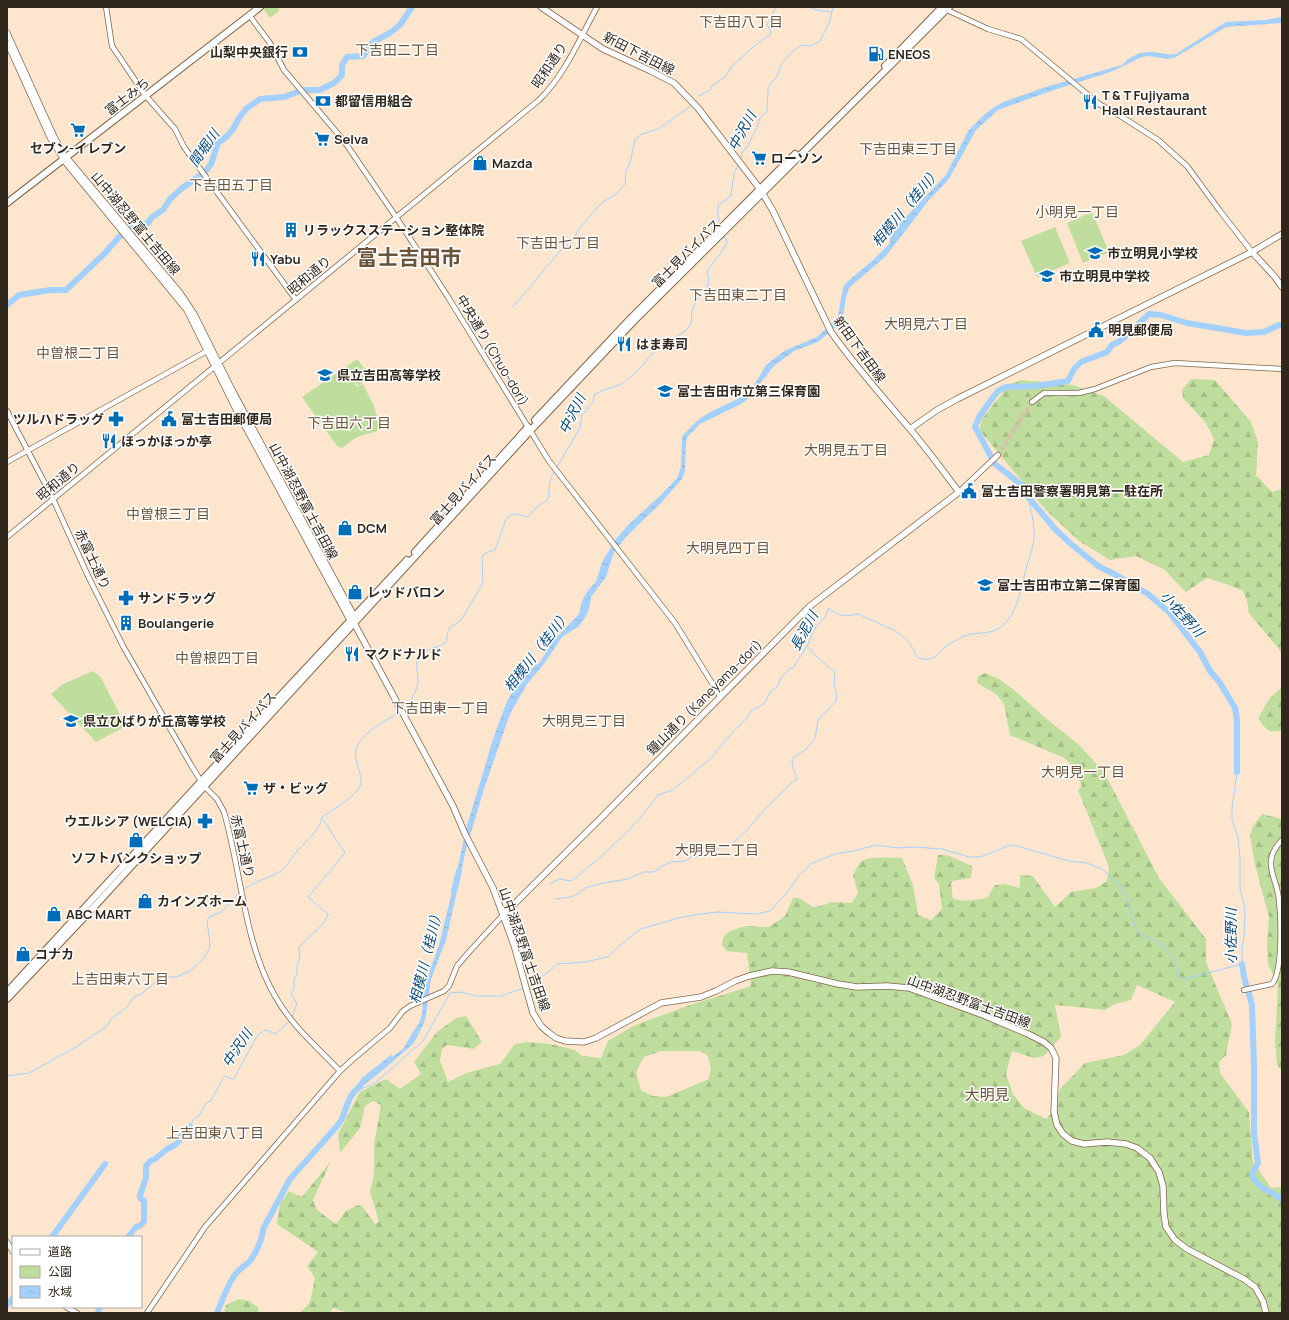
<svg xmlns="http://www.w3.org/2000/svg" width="1289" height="1320" viewBox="0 0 1289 1320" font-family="Manrope,'Noto Sans JP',sans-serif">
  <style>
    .forest { fill: url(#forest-firs); fill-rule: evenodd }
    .park { fill: #bfde9d }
    .water { fill: url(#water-ripples) }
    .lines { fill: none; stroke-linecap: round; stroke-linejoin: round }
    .stream { stroke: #a3d0fd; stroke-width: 1 }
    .river { stroke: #a3d0fd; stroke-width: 6 }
    .tertiary-tunnel { stroke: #d5c0aa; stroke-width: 4.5; stroke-dasharray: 4.5 2; stroke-linecap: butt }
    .tertiary-casing { stroke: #7f664b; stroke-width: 6 }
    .secondary-casing { stroke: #7f664b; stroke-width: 7 }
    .trunk-casing { stroke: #7f664b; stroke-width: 8 }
    .tertiary { stroke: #fff; stroke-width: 4.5 }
    .secondary { stroke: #fff; stroke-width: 5.5 }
    .trunk { stroke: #fff; stroke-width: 6 }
    .labels { text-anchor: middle; stroke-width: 3; stroke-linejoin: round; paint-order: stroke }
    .poi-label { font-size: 13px; font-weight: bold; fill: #32271b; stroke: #fff; text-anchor: start }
    .street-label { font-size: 13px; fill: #32271b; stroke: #fff }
    .neighbourhood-label { font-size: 14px; fill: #6b5338; stroke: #fff }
    .water-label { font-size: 14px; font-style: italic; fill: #08497b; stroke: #fff }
    .quarter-label { font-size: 15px; fill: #6b5338; stroke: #fff }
    .town-label { font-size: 21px; font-weight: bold; fill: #6b5338; stroke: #fff }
  </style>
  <defs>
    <pattern id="forest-firs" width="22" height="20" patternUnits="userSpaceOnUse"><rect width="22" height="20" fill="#bfde9d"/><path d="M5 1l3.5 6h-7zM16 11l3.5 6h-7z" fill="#a5be87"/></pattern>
    <pattern id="water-ripples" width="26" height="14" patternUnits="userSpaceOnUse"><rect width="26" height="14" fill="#a3d0fd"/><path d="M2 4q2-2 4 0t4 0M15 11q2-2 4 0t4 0" fill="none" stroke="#8db3d8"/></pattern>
  </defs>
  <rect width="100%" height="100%" fill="#fee6ce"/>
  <!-- forest -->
  <path class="forest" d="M1191,379l24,1 36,42 7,20 -2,33 16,17 10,-3v164l-33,-40 -2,-12 -4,-10 -17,-7 -19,-6 -21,14 -11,-11 -10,-11 -29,-14 -26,4 -31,-19 -33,-31 -66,-79 1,-11 29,-36 11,-4 52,5 31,11 79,66 26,-7 5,-16 -8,-16 -23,-25 -1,-8z
    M985,673l14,6 15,11 28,25 37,30 25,27 55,106 47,61v23l26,62 -6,31 -7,7 1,11 29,39 4,50 18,26 11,-1v126h-934l-15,-5 -3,5h-30l10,-11 5,-24 -8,-12 11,-14 -41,-28 3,-20 9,-13 13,6 29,-36 -18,39 4,10 19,14 10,-13 12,-6 4,1 13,18 4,-2 -9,-30 4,-19v-29l7,-39 -8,-4 -8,5 -5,22 -20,25 -2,-19 22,-42 26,-13 14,10 21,-15 -7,-12 23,-30 19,-14 10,-2 16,26 -8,7 -27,-4 -5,4 -2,12 8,21 18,-9 34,-9 15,-20 12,-2 24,2 24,6 7,6 19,2 7,-17 25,-15 60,-22 58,-18 -4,-33 -21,-2 -4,-6 1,-7 5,-6 17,-6 24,1 16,-11 8,-18h6l14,9 8,-1 10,-4 21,1 6,-10 -5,-18c3,-5 5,-11 9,-14 7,-5 31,-3 40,-3l11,27 5,30 13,5 11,-11 -3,-25 -5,-6 4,-23h9l25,11 -1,12 -19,3 -1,3 2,15 12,2 22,-3 8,-13 10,-1 15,4v-13l13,1 22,31 16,-15 25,-4 11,-7 2,-14 -31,-77 4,-4 -10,-21 -8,-7 -54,-23 -6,-31 -8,-10 -19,-11 1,-7zM1137,985l38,17 -35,43 -16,10 -39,8 -24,25 -11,27 -4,4 -22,-11 -11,-14 -7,-20 6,-23 22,7 10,-2 17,-19 -6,-32 50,5 10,-6 16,-4zM661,1051h38l8,4 4,11 -2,13 -43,18 -13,-1 -12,-6 -5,-18 8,-15z
    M1282,687v43c-14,4 -16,0 -24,-12l11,-19z
    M1262,814l20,5v252l-5,-6 -2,-23 3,-57 -10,-21 -1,-21 2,-26 -14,-52 -5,-29 3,-10z
    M239,1299l10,2 10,7 -2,5h-33l2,-8z"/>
  <!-- park -->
  <path class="park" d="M262,7h15l3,3 -10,8z
    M1092,212l17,40 -26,11 -16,-40z
    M1055,227l15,36 -33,14 -16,-36z
    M357,359l8,10 2,10 -9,7 -12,-17 11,18 6,-3 10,20 8,24 -4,1 1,2 -21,6 -15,11 -5,-2 -35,-49z
    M93,671l7,5 26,50 -30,16 -45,-48 12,-10z"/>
  <!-- water -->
  <path class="water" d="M1282,17v6l-56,4 -52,31 -7,1 -18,-3 -7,1 -29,14 -65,21 -50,18 -22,20 -27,49 -20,21 -43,56 -37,32 -3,9 -3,20 -4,7 -21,18 -24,9 -20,15 -26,33 -7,5 -41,20 -12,12 -2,6 -1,29 -3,8 -21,24 -35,34 -12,15 -8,25 -15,20 -2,12 -4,9 -7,9 -16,10 -18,27 -17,20 -17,30 -25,72 -19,63 -6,29 -14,62 -15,39 -5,37 -2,7 -10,20 -30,26 -20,16 -14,9 12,-16 30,-24v3l12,-9 1,-3 15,-24 2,-7 1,-17 7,-27 9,-25 15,-61 2,-1 1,-4 -1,-3 10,-47 28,-93 13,-35 8,-13 16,-19 9,-7 14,-22 25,-26 3,-13 6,-11 8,-8 6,-20 14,-23 13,-15 32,-29 16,-17 4,-11 1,-28 1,-4 16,-16 15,-9 28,-13 11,-10 13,-22 18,-14 33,-14 18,-17 3,-4 5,-28 3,-5 27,-23 17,-17v-5l12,-17 44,-46 22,-44 16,-16 9,-7 10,-6 46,-16 73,-21c11,-11 22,-15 38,-12 5,1 10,2 16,1l50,-32 39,-2z"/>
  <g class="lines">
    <!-- stream -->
    <path class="stream" d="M810,7l6,3 15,2
      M699,96l11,-6 2,-4 14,-10 5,-9 21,-19 11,-9 7,-4 1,-3 -4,-7 9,-18
      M741,159l1,-6 6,-7 5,-11 3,-5 4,-12 7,-7 1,-21 2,-6 7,-7 5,-14 9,-10 7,-6 4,-2 9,1 9,-5 10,-20 3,-14
      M720,224l-2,-6v-13l13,-9 3,-23 5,-9
      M512,307l8,-8 39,-47 13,-10 7,-13 16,-19 8,-8 15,-9 7,-9 1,-14 4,-7 5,-23 5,-5 18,-6 33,-23
      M557,467l23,-39 2,-13 11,-13 2,-8c8,-4 18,-6 26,-10 7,-5 17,-13 23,-20 5,-7 9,-13 16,-18 8,-7 21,-9 28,-18 6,-7 2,-12 5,-20 5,-15 21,-17 14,-37l16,-21 4,-8 -3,-7
      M403,709c7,-6 16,-21 15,-30 0,-6 -3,-15 0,-21 5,-9 15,-9 24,-13 7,-3 4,-10 7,-16 2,-5 8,-4 12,-9l22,-37 -1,-26 3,-4 10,-3 11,-31c6,-8 13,-4 22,-2 4,-5 8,-10 14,-14 2,-1 3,-1 5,-3 4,-7 0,-18 7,-28
      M550,884l9,-5 12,2 25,-20 25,-23 19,-20 18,-23 15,-5 38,-32 21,-25 15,-15 4,-7 13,-7 7,-13 6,-4 4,-9 9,-10h3l14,-22 8,-18 10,-11 4,-9c11,10 16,8 30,6 15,9 35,13 47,25 5,4 8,13 12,19 4,1 10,2 15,0 4,-2 8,-7 11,-10 5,-4 11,-7 16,-10 13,-7 27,-3 38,-9 21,-13 22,-42 29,-63 2,-9 6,-17 7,-27 1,-14 -3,-29 -6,-42
      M243,890c11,-9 25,-11 36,-18 8,-4 12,-15 18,-21 10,-11 22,-19 25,-34 11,-8 26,-15 35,-26 12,-13 -8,-31 1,-47 9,-15 28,-22 41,-32
      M555,899l16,-2 9,-4 5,-5 18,-5 25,-4 16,-7h10l8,-6 9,-4 14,-1 8,-5 8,1 7,-7 22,-4 16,-15 19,-22 25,-25 7,-5c-3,-7 -5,-13 -5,-20l14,-10 9,-10 3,-19 18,-19 1,-5 -3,-12 1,-12 -16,-13 -11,-12
      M529,986l4,-2 25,-20 27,-2 22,-5 23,-20 11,-8 37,-11 23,-4 17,-2 38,2 14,-3 17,-18 12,-18 12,-11 24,-10 19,-3 22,-6 22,3 16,-1 28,2 27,8h11l30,-12 7,1 52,15 18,2 15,6 16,14 7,13 11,33 4,5 14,6 11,7 9,13 6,18 5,1 57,-15v-16l2,-10 1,-29 -5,-20v-32l-2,-20 -6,-17v-12l5,-36
      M292,1017l5,-13 -6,-10 3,-5v-10l3,-5v-9l3,-7 -1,-11 20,-19 7,-9 2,-5 -20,-17 37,-44 -19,-29 -4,-5
      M7,1076l22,-3 47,-26 31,-21 3,-6 16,-12 8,-11 7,-3 17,-14 8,-3h10l14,-6 14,-13 5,-9 1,-5 -3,-23 2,-4 10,-4 6,-5 14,-15
      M360,1087l4,1 11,-5 48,-42 27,-48 12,-1 14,4h25l23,-8
      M190,1127l3,-7 6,-4 7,-13 5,-2 12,-23 2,-2 7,3 3,-2 22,-41 8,-6 11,4 14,-14"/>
    <!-- river -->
    <path class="river" d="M7,305l12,-10 31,-5h16l39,-37 14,-16 11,-8 18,-6 4,-6 11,-7 7,-11 11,-10 24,-17 6,-8 7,-21 8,-6 7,-8 6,-11 7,-9 14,-10 24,-2 19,-7h17l14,-7 8,-8v-10l5,-8 16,-1 10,-14 17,-9 10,-8 12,-18
      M1237,772v-52l-2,-12 -15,-25 -10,-12 -10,-19 -31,-40 -21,-18 -32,-19 -18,-9 -27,-22 -16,-15 -27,-32 -5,-11 -28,-22 -20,-37 4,-10 15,-21 4,-5 8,-4 30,-1 32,-5 6,-12 7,-7 26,-10 5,-7 8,-4 7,-6 22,-21 12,1 26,8 59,10 18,-1 15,-7h3
      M454,891l5,-20
      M1242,964l2,13 8,28 2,61v67l4,30 -6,11c4,14 19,17 30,25
      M52,1237l53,-73
      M128,1237l8,-10 5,-2 3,-4v-20l-4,-3v-3l6,-17v-12l4,-5 5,-2 12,-10 8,-4 4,-4 2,-5 9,-9
      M7,1305l6,-7
      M98,1313l1,-4 2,-2
      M217,1313c5,-13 10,-26 17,-37 4,-6 9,-9 14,-13 7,-7 15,-25 15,-34l27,-50 48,-54c9,-11 8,-30 22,-38"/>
    <!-- tertiary-tunnel -->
    <path class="tertiary-tunnel" d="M998,455l34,-53"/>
    <!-- tertiary casing -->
    <g class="tertiary-casing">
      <path id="tertiary" d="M106,7l6,39 33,49 30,34 9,18 112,153
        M945,9l43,20 33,10 78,65 20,11 39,25 29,26 33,45 32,41
        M249,15l21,28 14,27 60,71 52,76 52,80 101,164 126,162 45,73
        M7,32l48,106 11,19
        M7,43l43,95 13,21
        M1032,402l12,-9h35l16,-4 56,-22 24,-4 107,6
        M7,411l46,88 36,79 34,68 68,119 13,21 13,13 7,13c17,58 20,131 51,184 16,29 42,51 65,75
        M7,462l200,-111
        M959,492l39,-37
        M7,537l532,-437c26,-25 41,-62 58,-93
        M1244,990l28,-6c11,-12 9,-67 7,-84 -2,-24 -19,-37 3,-60
        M7,1242l6,10
        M66,1307l11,6
        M147,1313l58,-86 135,-156 12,-11 38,-32 13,-17 7,-5 34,-15 5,-5 8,-20 12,-14 34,-37"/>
    </g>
    <!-- secondary casing -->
    <g class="secondary-casing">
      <path id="secondary" d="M66,157l114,136 14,21 38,76 122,226v7l99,183 12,28 28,54 21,57 19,68 8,13 8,7 7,5 9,3 19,1 12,-4 65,-35 40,-6 15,-6 19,-10 14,-5 23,-5 16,1 50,12 19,3 30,-1 22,2 74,27 45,19 16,8 7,6 5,10 -2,54 3,13 6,9 9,7 12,3 23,-2 19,2 11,4 13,10 9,14 4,14 1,28 2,13 9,13 12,9 57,30 11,8 8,14 3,12
        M63,159l124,151 50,101 113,209 3,2
        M1252,252l23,25 7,10
        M910,429l27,-19 20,-11 295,-147 30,-18
        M503,915l97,-96 210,-213 149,-114c-16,-21 -32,-43 -49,-63 -27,-32 -55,-63 -79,-97l-58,-121 -13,-22 -62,-81 -24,-25 -23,-12 -48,-22 -62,-42"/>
    </g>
    <!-- trunk casing -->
    <g class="trunk-casing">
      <path id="trunk" d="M885,66l57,-59
        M7,203l253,-196
        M535,420l96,-102 164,-164
        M415,552l113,-125
        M7,992l258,-280 142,-152
        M7,999l86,-91 437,-477 103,-109 316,-315"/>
    </g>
    <!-- tertiary -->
    <use href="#tertiary" class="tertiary"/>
    <!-- secondary -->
    <use href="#secondary" class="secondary"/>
    <!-- trunk -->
    <use href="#trunk" class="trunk"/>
  </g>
  <!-- icons -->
  <defs>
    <g id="bank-bare" transform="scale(1.2)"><path d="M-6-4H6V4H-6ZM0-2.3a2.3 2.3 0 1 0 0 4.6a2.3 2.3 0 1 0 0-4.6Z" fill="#006db8" stroke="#fff" stroke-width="2.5" paint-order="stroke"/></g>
    <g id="fuel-bare" transform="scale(1.2)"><path d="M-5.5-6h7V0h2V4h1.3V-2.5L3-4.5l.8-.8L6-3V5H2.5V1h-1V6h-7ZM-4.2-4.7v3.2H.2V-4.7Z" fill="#006db8" stroke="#fff" stroke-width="2.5" paint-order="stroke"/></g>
    <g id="restaurant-bare" transform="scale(1.2)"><path d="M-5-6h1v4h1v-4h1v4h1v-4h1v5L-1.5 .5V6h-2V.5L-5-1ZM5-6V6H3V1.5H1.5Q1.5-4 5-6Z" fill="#006db8" stroke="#fff" stroke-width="2.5" paint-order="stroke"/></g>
    <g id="supermarket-bare" transform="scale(1.2)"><path d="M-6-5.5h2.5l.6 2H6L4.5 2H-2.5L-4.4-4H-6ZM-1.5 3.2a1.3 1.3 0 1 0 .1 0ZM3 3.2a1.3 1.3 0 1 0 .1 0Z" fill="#006db8" stroke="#fff" stroke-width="2.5" paint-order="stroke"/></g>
    <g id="shop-bare" transform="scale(1.2)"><path d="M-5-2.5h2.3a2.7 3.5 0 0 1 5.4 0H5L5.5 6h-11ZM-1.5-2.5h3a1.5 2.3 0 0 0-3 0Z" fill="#006db8" stroke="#fff" stroke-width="2.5" paint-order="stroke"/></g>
    <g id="building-bare" transform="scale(1.2)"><path d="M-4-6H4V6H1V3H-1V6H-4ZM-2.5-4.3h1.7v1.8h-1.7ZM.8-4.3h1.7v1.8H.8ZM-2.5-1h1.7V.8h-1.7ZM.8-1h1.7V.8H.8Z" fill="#006db8" stroke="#fff" stroke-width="2.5" paint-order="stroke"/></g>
    <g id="school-bare" transform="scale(1.2)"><path d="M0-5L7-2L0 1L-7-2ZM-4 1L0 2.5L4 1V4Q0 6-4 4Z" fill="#006db8" stroke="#fff" stroke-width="2.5" paint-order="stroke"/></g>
    <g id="civic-bare" transform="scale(1.2)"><path d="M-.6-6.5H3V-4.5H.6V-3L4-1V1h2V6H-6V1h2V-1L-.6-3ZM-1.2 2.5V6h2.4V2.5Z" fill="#006db8" stroke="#fff" stroke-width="2.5" paint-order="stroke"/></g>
    <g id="pharmacy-bare" transform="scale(1.2)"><path d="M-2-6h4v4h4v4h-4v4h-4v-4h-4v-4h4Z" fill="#006db8" stroke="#fff" stroke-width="2.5" paint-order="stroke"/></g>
  </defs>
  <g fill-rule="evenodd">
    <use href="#bank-bare" x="300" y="52"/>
    <use href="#fuel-bare" x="876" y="54"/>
    <use href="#bank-bare" x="323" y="101"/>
    <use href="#restaurant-bare" x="1090" y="102"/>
    <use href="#supermarket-bare" x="78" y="130"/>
    <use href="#supermarket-bare" x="322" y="139"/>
    <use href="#supermarket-bare" x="759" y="158"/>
    <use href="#shop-bare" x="480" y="163"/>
    <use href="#building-bare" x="291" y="230"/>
    <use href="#school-bare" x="1095" y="253"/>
    <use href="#restaurant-bare" x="258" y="259"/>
    <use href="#school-bare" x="1047" y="276"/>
    <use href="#civic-bare" x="1096" y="330"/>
    <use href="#restaurant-bare" x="624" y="344"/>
    <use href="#school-bare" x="325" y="375"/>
    <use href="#school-bare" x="665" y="391"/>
    <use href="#pharmacy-bare" x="116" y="419"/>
    <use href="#civic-bare" x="169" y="419"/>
    <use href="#restaurant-bare" x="109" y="441"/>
    <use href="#civic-bare" x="969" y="491"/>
    <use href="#shop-bare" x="345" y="528"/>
    <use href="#school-bare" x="985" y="585"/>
    <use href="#shop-bare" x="355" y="592"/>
    <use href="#pharmacy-bare" x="126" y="598"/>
    <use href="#building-bare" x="126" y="623"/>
    <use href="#restaurant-bare" x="352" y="654"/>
    <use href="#school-bare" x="71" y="721"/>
    <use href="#supermarket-bare" x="251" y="788"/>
    <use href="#pharmacy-bare" x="205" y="821"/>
    <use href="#shop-bare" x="136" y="840"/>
    <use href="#shop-bare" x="145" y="901"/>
    <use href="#shop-bare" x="54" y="914"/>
    <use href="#shop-bare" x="23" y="954"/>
  </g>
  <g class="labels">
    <!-- poi labels -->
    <g class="poi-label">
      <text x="288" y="57" text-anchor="end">山梨中央銀行</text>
      <text x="888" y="59">ENEOS</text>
      <text x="1102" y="100">T &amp; T Fujiyama<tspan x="1102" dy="15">Halal Restaurant</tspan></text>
      <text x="335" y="106">都留信用組合</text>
      <text x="334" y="144">Selva</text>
      <text x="78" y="153" text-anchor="middle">セブン-イレブン</text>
      <text x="771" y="163">ローソン</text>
      <text x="492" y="168">Mazda</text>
      <text x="303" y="235">リラックスステーション整体院</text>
      <text x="1107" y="258">市立明見小学校</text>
      <text x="270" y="264">Yabu</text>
      <text x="1059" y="281">市立明見中学校</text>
      <text x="1108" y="335">明見郵便局</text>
      <text x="636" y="349">はま寿司</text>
      <text x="337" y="380">県立吉田高等学校</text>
      <text x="677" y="396">富士吉田市立第三保育園</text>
      <text x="104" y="424" text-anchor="end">ツルハドラッグ</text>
      <text x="181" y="424">富士吉田郵便局</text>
      <text x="121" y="446">ほっかほっか亭</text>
      <text x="981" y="496">富士吉田警察署明見第一駐在所</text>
      <text x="357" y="533">DCM</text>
      <text x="997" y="590">富士吉田市立第二保育園</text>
      <text x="367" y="597">レッドバロン</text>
      <text x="138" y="603">サンドラッグ</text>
      <text x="138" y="628">Boulangerie</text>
      <text x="364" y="659">マクドナルド</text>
      <text x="83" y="726">県立ひばりが丘高等学校</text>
      <text x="263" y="793">ザ・ビッグ</text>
      <text x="193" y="826" text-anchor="end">ウエルシア (WELCIA)</text>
      <text x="136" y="863" text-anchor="middle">ソフトバンクショップ</text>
      <text x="157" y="906">カインズホーム</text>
      <text x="66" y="919">ABC MART</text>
      <text x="35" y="959">コナカ</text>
    </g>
    <!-- street labels -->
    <g class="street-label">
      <text transform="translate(639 53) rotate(27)" y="5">新田下吉田線</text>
      <text transform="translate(549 65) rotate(-56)" y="5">昭和通り</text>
      <text transform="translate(127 96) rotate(-38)" y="5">富士みち</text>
      <text transform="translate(136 223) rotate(50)" y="5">山中湖忍野富士吉田線</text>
      <text transform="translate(686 253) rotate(-45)" y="5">富士見バイパス</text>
      <text transform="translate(309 275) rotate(-40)" y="5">昭和通り</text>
      <text transform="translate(860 349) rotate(54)" y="5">新田下吉田線</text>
      <text transform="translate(493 350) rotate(59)" y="5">中央通り (Chuo-dori)</text>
      <text transform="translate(58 481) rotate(-40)" y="5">昭和通り</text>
      <text transform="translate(463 489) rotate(-48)" y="5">富士見バイパス</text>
      <text transform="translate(304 501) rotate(62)" y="5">山中湖忍野富士吉田線</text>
      <text transform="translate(93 559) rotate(65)" y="5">赤富士通り</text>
      <text transform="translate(704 697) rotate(-45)" y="5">鐘山通り (Kaneyama-dori)</text>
      <text transform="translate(243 727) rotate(-48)" y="5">富士見バイパス</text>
      <text transform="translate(243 846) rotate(77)" y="5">赤富士通り</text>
      <text transform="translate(525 949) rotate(71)" y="5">山中湖忍野富士吉田線</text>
      <text transform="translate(969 1001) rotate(20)" y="5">山中湖忍野富士吉田線</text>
    </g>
    <!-- neighbourhood labels -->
    <g class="neighbourhood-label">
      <text x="741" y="27">下吉田八丁目</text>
      <text x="397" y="55">下吉田二丁目</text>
      <text x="908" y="154">下吉田東三丁目</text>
      <text x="231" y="190">下吉田五丁目</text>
      <text x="1077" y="217">小明見一丁目</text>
      <text x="558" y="248">下吉田七丁目</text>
      <text x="738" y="300">下吉田東二丁目</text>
      <text x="926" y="329">大明見六丁目</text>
      <text x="78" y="358">中曽根二丁目</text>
      <text x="349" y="428">下吉田六丁目</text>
      <text x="846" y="455">大明見五丁目</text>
      <text x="168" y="519">中曽根三丁目</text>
      <text x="728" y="553">大明見四丁目</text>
      <text x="217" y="663">中曽根四丁目</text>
      <text x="440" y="713">下吉田東一丁目</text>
      <text x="584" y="726">大明見三丁目</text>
      <text x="1083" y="777">大明見一丁目</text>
      <text x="717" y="855">大明見二丁目</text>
      <text x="120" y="984">上吉田東六丁目</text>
      <text x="215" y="1138">上吉田東八丁目</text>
    </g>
    <!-- water labels -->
    <g class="water-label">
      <text transform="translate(742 131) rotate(-61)" y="5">中沢川</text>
      <text transform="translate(204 148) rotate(-55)" y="5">間堀川</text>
      <text transform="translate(906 207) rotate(-50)" y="5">相模川（桂川）</text>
      <text transform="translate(572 414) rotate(-63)" y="5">中沢川</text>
      <text transform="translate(1182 614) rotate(48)" y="5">小佐野川</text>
      <text transform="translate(804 631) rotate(-61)" y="5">長泥川</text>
      <text transform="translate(537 651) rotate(-52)" y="5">相模川（桂川）</text>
      <text transform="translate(1231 936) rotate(-90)" y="5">小佐野川</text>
      <text transform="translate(426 956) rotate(-76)" y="5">相模川（桂川）</text>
      <text transform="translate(237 1048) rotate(-56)" y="5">中沢川</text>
    </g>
    <!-- quarter labels -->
    <g class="quarter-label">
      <text x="987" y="1100">大明見</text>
    </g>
    <!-- town labels -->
    <g class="town-label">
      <text x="409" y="265">富士吉田市</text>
    </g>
  </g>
  <!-- border -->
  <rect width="1289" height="1320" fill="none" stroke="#32271b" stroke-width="16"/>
  <!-- legend -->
  <rect x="12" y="1236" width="130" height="72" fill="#ffffff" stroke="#ada9a4"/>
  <rect x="20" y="1249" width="20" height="6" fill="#ffffff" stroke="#ada9a4"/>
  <text x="48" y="1256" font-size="12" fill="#32271b">道路</text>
  <rect x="20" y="1266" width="20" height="12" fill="#bfde9d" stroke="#ada9a4"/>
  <text x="48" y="1276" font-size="12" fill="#32271b">公園</text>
  <rect x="20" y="1286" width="20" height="12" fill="url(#water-ripples)" stroke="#ada9a4"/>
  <text x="48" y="1296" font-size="12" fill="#32271b">水域</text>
</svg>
